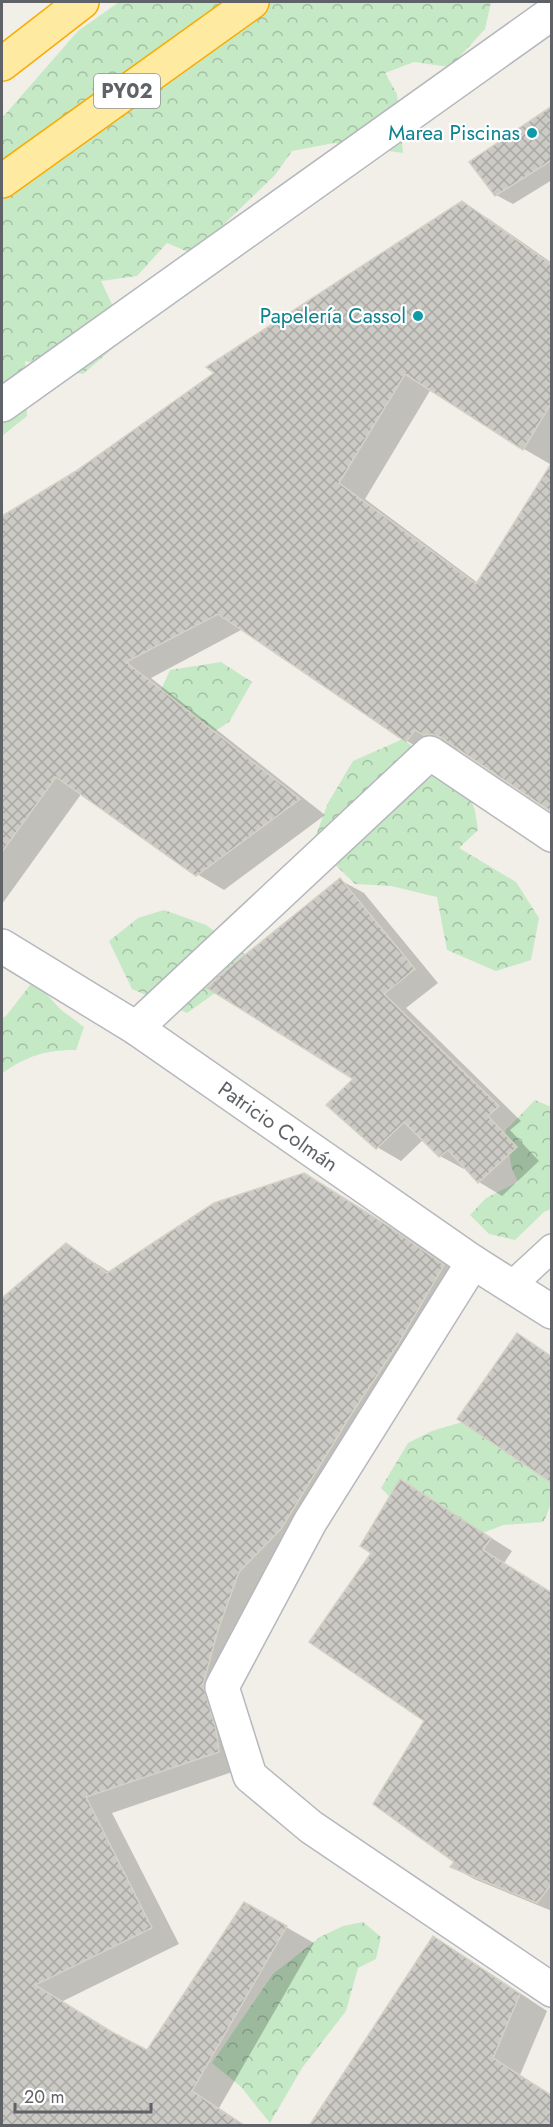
<svg xmlns="http://www.w3.org/2000/svg" width="553" height="2127" viewBox="0 0 553 2127" font-family="Jost,sans-serif">
  <style>
    .forest { fill: url(#forest-crowns) }
    .shadow { fill: #0003 }
    .building { fill: url(#building-cross-hatch); stroke: #d6d1c6; stroke-width: 1.5 }
    .lines { fill: none; stroke-linecap: round; stroke-linejoin: round }
    .service-casing { stroke: #b5b8bc; stroke-width: 30 }
    .minor-casing { stroke: #b5b8bc; stroke-width: 36 }
    .tertiary-casing { stroke: #b5b8bc; stroke-width: 36 }
    .trunk-casing { stroke: #f9ab00; stroke-width: 36 }
    .service { stroke: #fff; stroke-width: 27 }
    .minor { stroke: #fff; stroke-width: 33 }
    .tertiary { stroke: #fff; stroke-width: 33 }
    .trunk { stroke: #feeaa1; stroke-width: 33 }
    .culture-dot { fill: #0f9aa8; stroke: #fff; stroke-width: 2 }
    .labels { text-anchor: middle; stroke-width: 4.5; stroke-linejoin: round; paint-order: stroke }
    .shield { fill: #fff; stroke: #8f9295; stroke-width: 1.5 }
    .shield-label { font-size: 20px; font-weight: bold; fill: #5f6368 }
    .culture-label { font-size: 21px; fill: #0d838f; stroke: #fff; text-anchor: end }
    .street-label { font-size: 21px; fill: #5f6368; stroke: #fff }
  </style>
  <defs>
    <pattern id="forest-crowns" width="20" height="18" patternUnits="userSpaceOnUse" patternTransform="scale(1.5)"><rect width="20" height="18" fill="#c5e8c5"/><path d="M2 6a3 3 0 1 1 6 0M12 15a3 3 0 1 1 6 0" fill="none" stroke="#a3c0a4"/></pattern>
    <pattern id="building-cross-hatch" width="8" height="8" patternUnits="userSpaceOnUse" patternTransform="scale(1.5)"><rect width="8" height="8" fill="#cccac5"/><path d="M0 0l8 8M0 8l8-8" fill="none" stroke="#a9a8a4"/></pattern>
  </defs>
  <rect width="100%" height="100%" fill="#f1efe8"/>
  <!-- forest -->
  <path class="forest" d="M119,2h372l-6,27 -35,38 -36,-5 -29,11 12,21 6,59 -69,-10 -42,8 -17,24 -82,79 -26,-11 -30,33 -36,5 26,55 -44,38 -58,-13 2,55 -25,20v-318l76,-87z
    M221,662l31,20 -23,40 -29,19 -41,-47 11,-24z
    M403,739l64,50 8,22 3,19 -19,18 57,34 23,36 -8,42 -35,11 -49,-21 -10,-53 -46,-11 -36,-2 -42,-41 15,-40 25,-42z
    M164,910l42,15 39,29 -20,32 -38,27 -55,-24 -23,-48 29,-23z
    M34,980l26,29 24,18 -8,23c-32,0 -48,6 -74,23v-55l4,-2z
    M535,1100l16,7v102l-7,3 -29,28 -26,-6 -19,-19 16,-17 32,-16 -6,-13 -7,-38z
    M479,1417c18,14 65,46 72,66 2,13 -1,28 -8,39l-40,3 -33,13 -59,-19 -30,-31 27,-45 24,-12z
    M363,1922l18,15 -5,22 -18,9 -12,43 -44,57 -32,55 -29,-36 -29,-24 61,-89 47,-37 23,-11z"/>
  <!-- shadow -->
  <path class="shadow" d="M552,108v72l-39,24 -17,-9z
    M462,203l27,16 63,44v199l-2,2 -26,-15 -93,-60 -66,110 113,84 -18,166 -27,7 -26,-15 -164,-112 -92,49 174,137 -101,75 -27,-16 -115,-81 -80,111v-386l75,-46z
    M340,880l24,13 74,90 -32,25 115,113 -11,9 29,31 -37,35 -23,-14 -13,-14 -2,1 -24,-13 -16,-17 -23,22 -24,-14 -22,-68z
    M332,1191l78,48 61,43 -162,263 -78,157 16,65 -135,46 67,131 -118,58 60,36 27,14 138,-125 28,16 -95,165 27,18h-244v-826l65,-55 44,28z
    M422,1494l90,57 -8,12 48,31v317l-78,-32 -21,-12 3,-5 -30,-142z
    M434,1938l27,16 86,57 -27,64 32,20v31h-236z"/>
  <!-- building -->
  <path class="building" d="M552,106v54l-57,36 -26,-34z
    M462,201l90,64v137l-29,48 -118,-76 -66,109 137,101 76,-122v350l-112,-75 -8,-3 -8,1 -9,-5 -9,12 -188,-128 -92,48 174,137 -104,77 -140,-99 -54,75v-336l74,-45 138,-98 -8,-6z
    M340,878l75,91 -31,25 115,112 -11,10 29,31 -39,36 -30,-33 -9,7 -35,-35 -28,27 -50,-44 27,-26 -146,-91 17,-16z
    M304,1173l78,49 62,43 -46,79 -46,69 -71,116 -42,43 -21,58 -15,55 13,44 3,23 -133,45 66,131 -117,57 77,47 35,18 97,-148 43,24 -95,165 53,35h-243v-828l64,-55 41,30 107,-70z
    M517,1333l35,24v126l-95,-64z
    M400,1479l91,59 -8,12 69,43v290l-15,20 -87,-36 4,-5 -81,-58 51,-83 -115,-79 62,-89 -11,-7z
    M433,1936l87,58 -27,64 59,38v30h-243z"/>
  <g class="lines">
    <!-- service casing -->
    <g class="service-casing">
      <path id="service" d="M511,1286l41,-38"/>
    </g>
    <!-- minor casing -->
    <g class="minor-casing">
      <g id="minor">
        <path id="s1" d="M2,946l134,82 337,234 79,50"/>
        <path d="M136,1028l294,-275 122,82"/>
        <path d="M473,1262l-163,260 -88,165 28,89 61,51 241,163"/>
      </g>
    </g>
    <!-- tertiary casing -->
    <g class="tertiary-casing">
      <path id="tertiary" d="M2,405l550,-392"/>
    </g>
    <!-- trunk casing -->
    <g class="trunk-casing">
      <path id="trunk" d="M2,64l80,-62
        M2,181l250,-179"/>
    </g>
    <!-- service -->
    <use href="#service" class="service"/>
    <!-- minor -->
    <use href="#minor" class="minor"/>
    <!-- tertiary -->
    <use href="#tertiary" class="tertiary"/>
    <!-- trunk -->
    <use href="#trunk" class="trunk"/>
  </g>
  <!-- markers -->
  <g class="culture-dot">
    <circle cx="532" cy="133" r="6"/>
    <circle cx="418" cy="316" r="6"/>
  </g>
  <g class="labels">
    <!-- shield labels -->
    <rect class="shield" x="94" y="74" width="66" height="34" rx="4.5"/>
    <g class="shield-label">
      <text x="127" y="98">PY02</text>
    </g>
    <!-- culture labels -->
    <g class="culture-label">
      <text x="520" y="140">Marea Piscinas</text>
      <text x="406" y="323">Papelería Cassol</text>
    </g>
    <!-- street labels -->
    <g class="street-label">
      <text dy="7" stroke="none"><textPath href="#s1" startOffset="330">Patricio Colmán</textPath></text>
    </g>
  </g>
  <!-- border -->
  <rect width="553" height="2127" fill="none" stroke="#5f6368" stroke-width="6"/>
  <!-- scale -->
  <path d="M15 2103v9h136v-9" fill="none" stroke="#5f6368" stroke-width="3"/>
  <text x="24" y="2103" font-size="18" fill="#5f6368" stroke="#ffffff" stroke-width="4.5" paint-order="stroke">20 m</text>
</svg>
